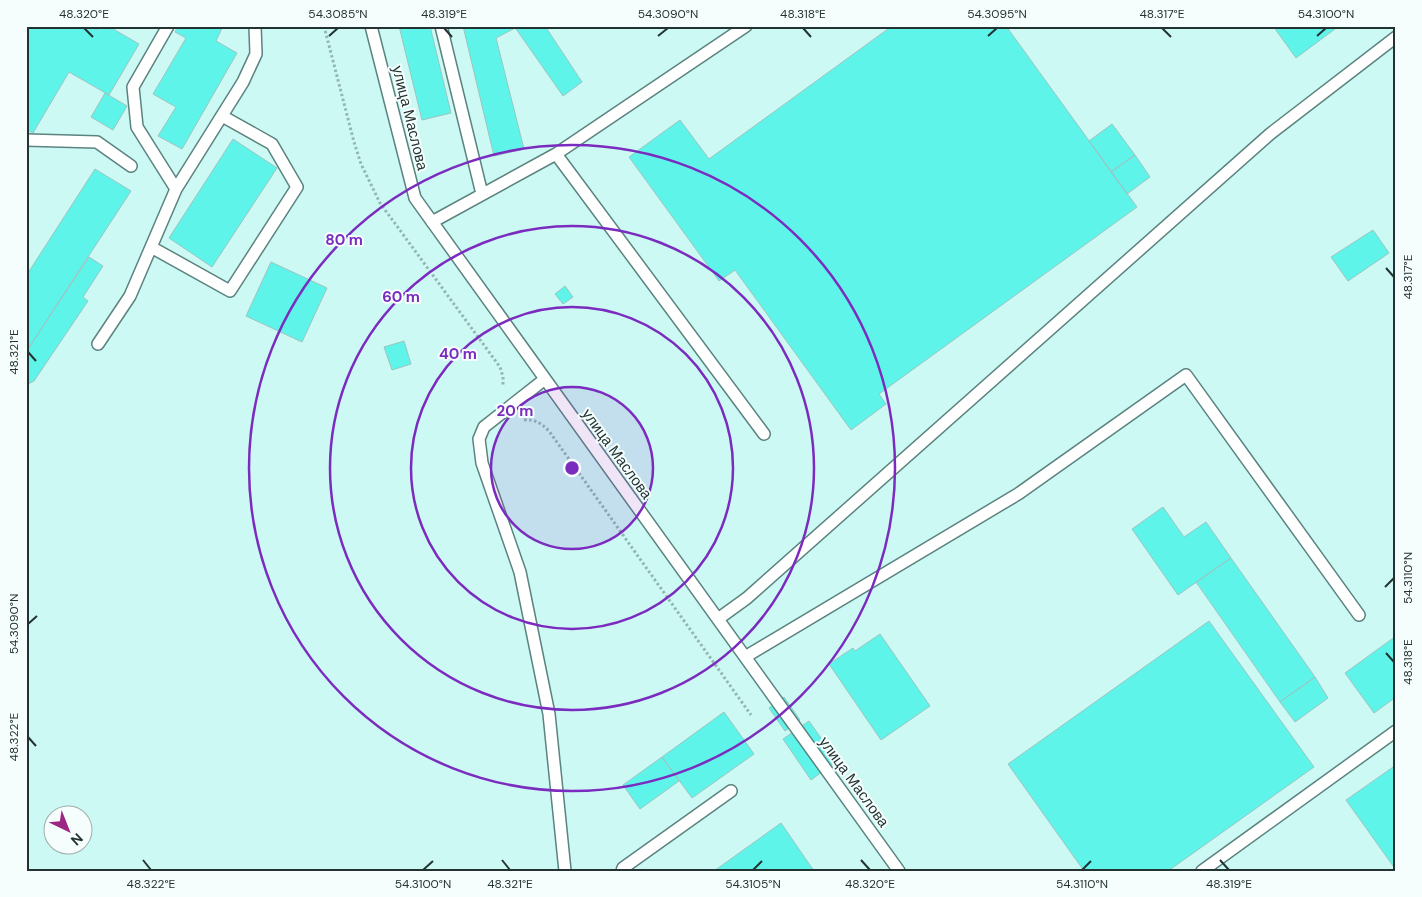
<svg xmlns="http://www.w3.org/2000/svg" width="1422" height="897" viewBox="0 0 1422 897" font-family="'DM Sans',sans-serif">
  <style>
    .building { fill: #5ef4ea; stroke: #9bc5c1 }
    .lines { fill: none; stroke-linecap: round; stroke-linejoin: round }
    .lane-casing { stroke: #5b837f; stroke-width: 14 }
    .path { stroke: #93b6b2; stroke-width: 3; stroke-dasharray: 2.5 2.5; stroke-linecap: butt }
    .lane { stroke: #fff; stroke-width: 11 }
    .ticks { fill: none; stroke: #223331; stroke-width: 2 }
    .ring { fill: none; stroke: #7b2cbf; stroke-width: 2.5 }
    .labels { text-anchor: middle; stroke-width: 4; stroke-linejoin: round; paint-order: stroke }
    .street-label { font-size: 15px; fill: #223331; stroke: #f5fefd }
    .centre { fill: #7b2cbf; stroke: #f5fefd; stroke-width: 2.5 }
    .ring-label { font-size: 15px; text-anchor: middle; font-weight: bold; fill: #7b2cbf; stroke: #f5fefd; stroke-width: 4; stroke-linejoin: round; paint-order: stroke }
    .neatline { fill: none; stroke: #223331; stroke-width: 2 }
    .ticks-label { font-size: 12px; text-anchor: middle; fill: #223331 }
  </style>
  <rect width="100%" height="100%" fill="#cdf9f4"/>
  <!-- building -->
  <path class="building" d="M26,26h64l7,4 2,-4h9l31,18 -30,51 -40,-23 -36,61 -7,-4v-91l3,-5 -3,-2z
    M178,26h45l-7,15 21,12 -55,96 -24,-13 18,-29 -23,-13 33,-56 -11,-6z
    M399,26h31l21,87 -29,7z
    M463,26h51l1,2 -19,10 28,111 -30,7z
    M514,26h31l37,56 -19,14z
    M892,26h114l131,181 -258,187 7,10 -35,26 -116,-160 -16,11 -90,-124 51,-37 29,39z
    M1273,26h66l-43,32z
    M105,93l22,13 -14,24 -22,-13z
    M1112,124l23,31 -24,17 -22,-31z
    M233,139l44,29 -65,99 -43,-29z
    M1135,155l15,22 -23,17 -16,-22z
    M95,169l36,22 -105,161v-76z
    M1373,230l16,23 -41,28 -17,-24z
    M89,257l14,9 -20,31 5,4 -54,80 -8,4v-33z
    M271,262l56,26 -25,54 -56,-26z
    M565,286l8,11 -10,7 -8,-10z
    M404,341l7,23 -19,6 -8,-23z
    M1163,507l21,30 22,-15 25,36 -53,37 -46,-66z
    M1231,558l84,119 -35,25 -84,-120z
    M1209,621l105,146 -146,104h-84l-76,-107z
    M880,634l50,72 -49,34 -52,-76 24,-16 2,3z
    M1396,636v61l-22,16 -29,-40z
    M1315,677l13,21 -33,24 -15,-20z
    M784,697l16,23 -15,11 -16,-23z
    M724,712l30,42 -62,44 -30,-41z
    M809,721l28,40 -26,19 -28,-41z
    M662,757l17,24 -39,28 -17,-24z
    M1396,765v105l-50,-70z
    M781,823l33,48h-100z"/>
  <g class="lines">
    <!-- lane casing -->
    <g class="lane-casing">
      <path id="lane" d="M168,26l-35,61 4,40 39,62
        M371,26l44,172 484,673
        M441,26l41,168
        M26,140l71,2 34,24
        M556,154l208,280
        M432,222l124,-68 190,-128
        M151,247l79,44 67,-104 -25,-43 -50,-28
        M98,344l32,-48 46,-107 67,-107 13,-28 -1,-28
        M545,379l-61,48 -5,12 3,24 38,109 29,142 16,157
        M718,619l29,-21 523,-464 126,-97
        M745,657l273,-163 168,-119 173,240
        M622,871l1,-3 108,-77
        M1202,871l194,-140"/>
    </g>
    <!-- path -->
    <path class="path" d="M324,26l30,116 7,22 19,39 120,164 3,10v9
      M524,420c12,-1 18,4 25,11l202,284"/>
    <!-- lane -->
    <use href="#lane" class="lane"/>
  </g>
  <!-- ticks -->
  <path class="ticks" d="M84,28l9,9M444,28l8,9M803,28l8,9M1162,28l9,9M329,36l9,-8M658,36l10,-8M988,36l9,-8M1317,36l9,-8M1386,268l8,9M28,352l8,9M1385,587l9,-9M28,624l9,-8M1386,653l8,9M28,737l8,9M143,860l8,10M502,860l8,10M861,860l9,10M1220,860l9,10M423,870l10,-9M753,870l9,-9M1082,870l9,-9"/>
  <!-- distance rings -->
  <circle cx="572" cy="468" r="81" fill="#7b2cbf" fill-opacity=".12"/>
  <g class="ring">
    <circle cx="572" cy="468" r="81"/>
    <circle cx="572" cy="468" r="161"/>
    <circle cx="572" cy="468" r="242"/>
    <circle cx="572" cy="468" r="323"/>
  </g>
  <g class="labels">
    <!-- street labels -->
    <g class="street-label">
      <text transform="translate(410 118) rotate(76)" y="5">улица Маслова</text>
      <text transform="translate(617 454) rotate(54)" y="5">улица Маслова</text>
      <text transform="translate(854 782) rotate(54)" y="5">улица Маслова</text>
    </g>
  </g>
  <circle cx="572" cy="468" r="8" class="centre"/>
  <g class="ring-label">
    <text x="344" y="245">80 m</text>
    <text x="401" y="302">60 m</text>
    <text x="458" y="359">40 m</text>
    <text x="515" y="416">20 m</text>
  </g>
  <!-- border -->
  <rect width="1422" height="897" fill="none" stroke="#f5fefd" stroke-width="55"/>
  <!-- north arrow -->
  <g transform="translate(68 830) rotate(137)"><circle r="24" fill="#f5fefd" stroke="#a1adab"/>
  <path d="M0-4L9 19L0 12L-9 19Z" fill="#9c2782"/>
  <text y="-8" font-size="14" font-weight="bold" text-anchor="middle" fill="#223331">N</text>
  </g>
  <rect x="28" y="28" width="1366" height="842" class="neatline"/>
  <g class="ticks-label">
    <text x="84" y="18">48.320°E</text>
    <text x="338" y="18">54.3085°N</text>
    <text x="444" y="18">48.319°E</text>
    <text x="668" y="18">54.3090°N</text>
    <text x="803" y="18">48.318°E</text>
    <text x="997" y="18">54.3095°N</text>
    <text x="1162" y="18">48.317°E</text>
    <text x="1326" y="18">54.3100°N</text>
    <text transform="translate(1408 277) rotate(-90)" y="4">48.317°E</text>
    <text transform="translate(14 352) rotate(-90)" y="4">48.321°E</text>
    <text transform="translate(1408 578) rotate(-90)" y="4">54.3110°N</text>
    <text transform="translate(14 624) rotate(-90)" y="4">54.3090°N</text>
    <text transform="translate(1408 662) rotate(-90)" y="4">48.318°E</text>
    <text transform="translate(14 737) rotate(-90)" y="4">48.322°E</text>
    <text x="151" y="888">48.322°E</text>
    <text x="423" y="888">54.3100°N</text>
    <text x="510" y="888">48.321°E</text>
    <text x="753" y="888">54.3105°N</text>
    <text x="870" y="888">48.320°E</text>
    <text x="1082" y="888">54.3110°N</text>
    <text x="1229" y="888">48.319°E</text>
  </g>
</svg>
